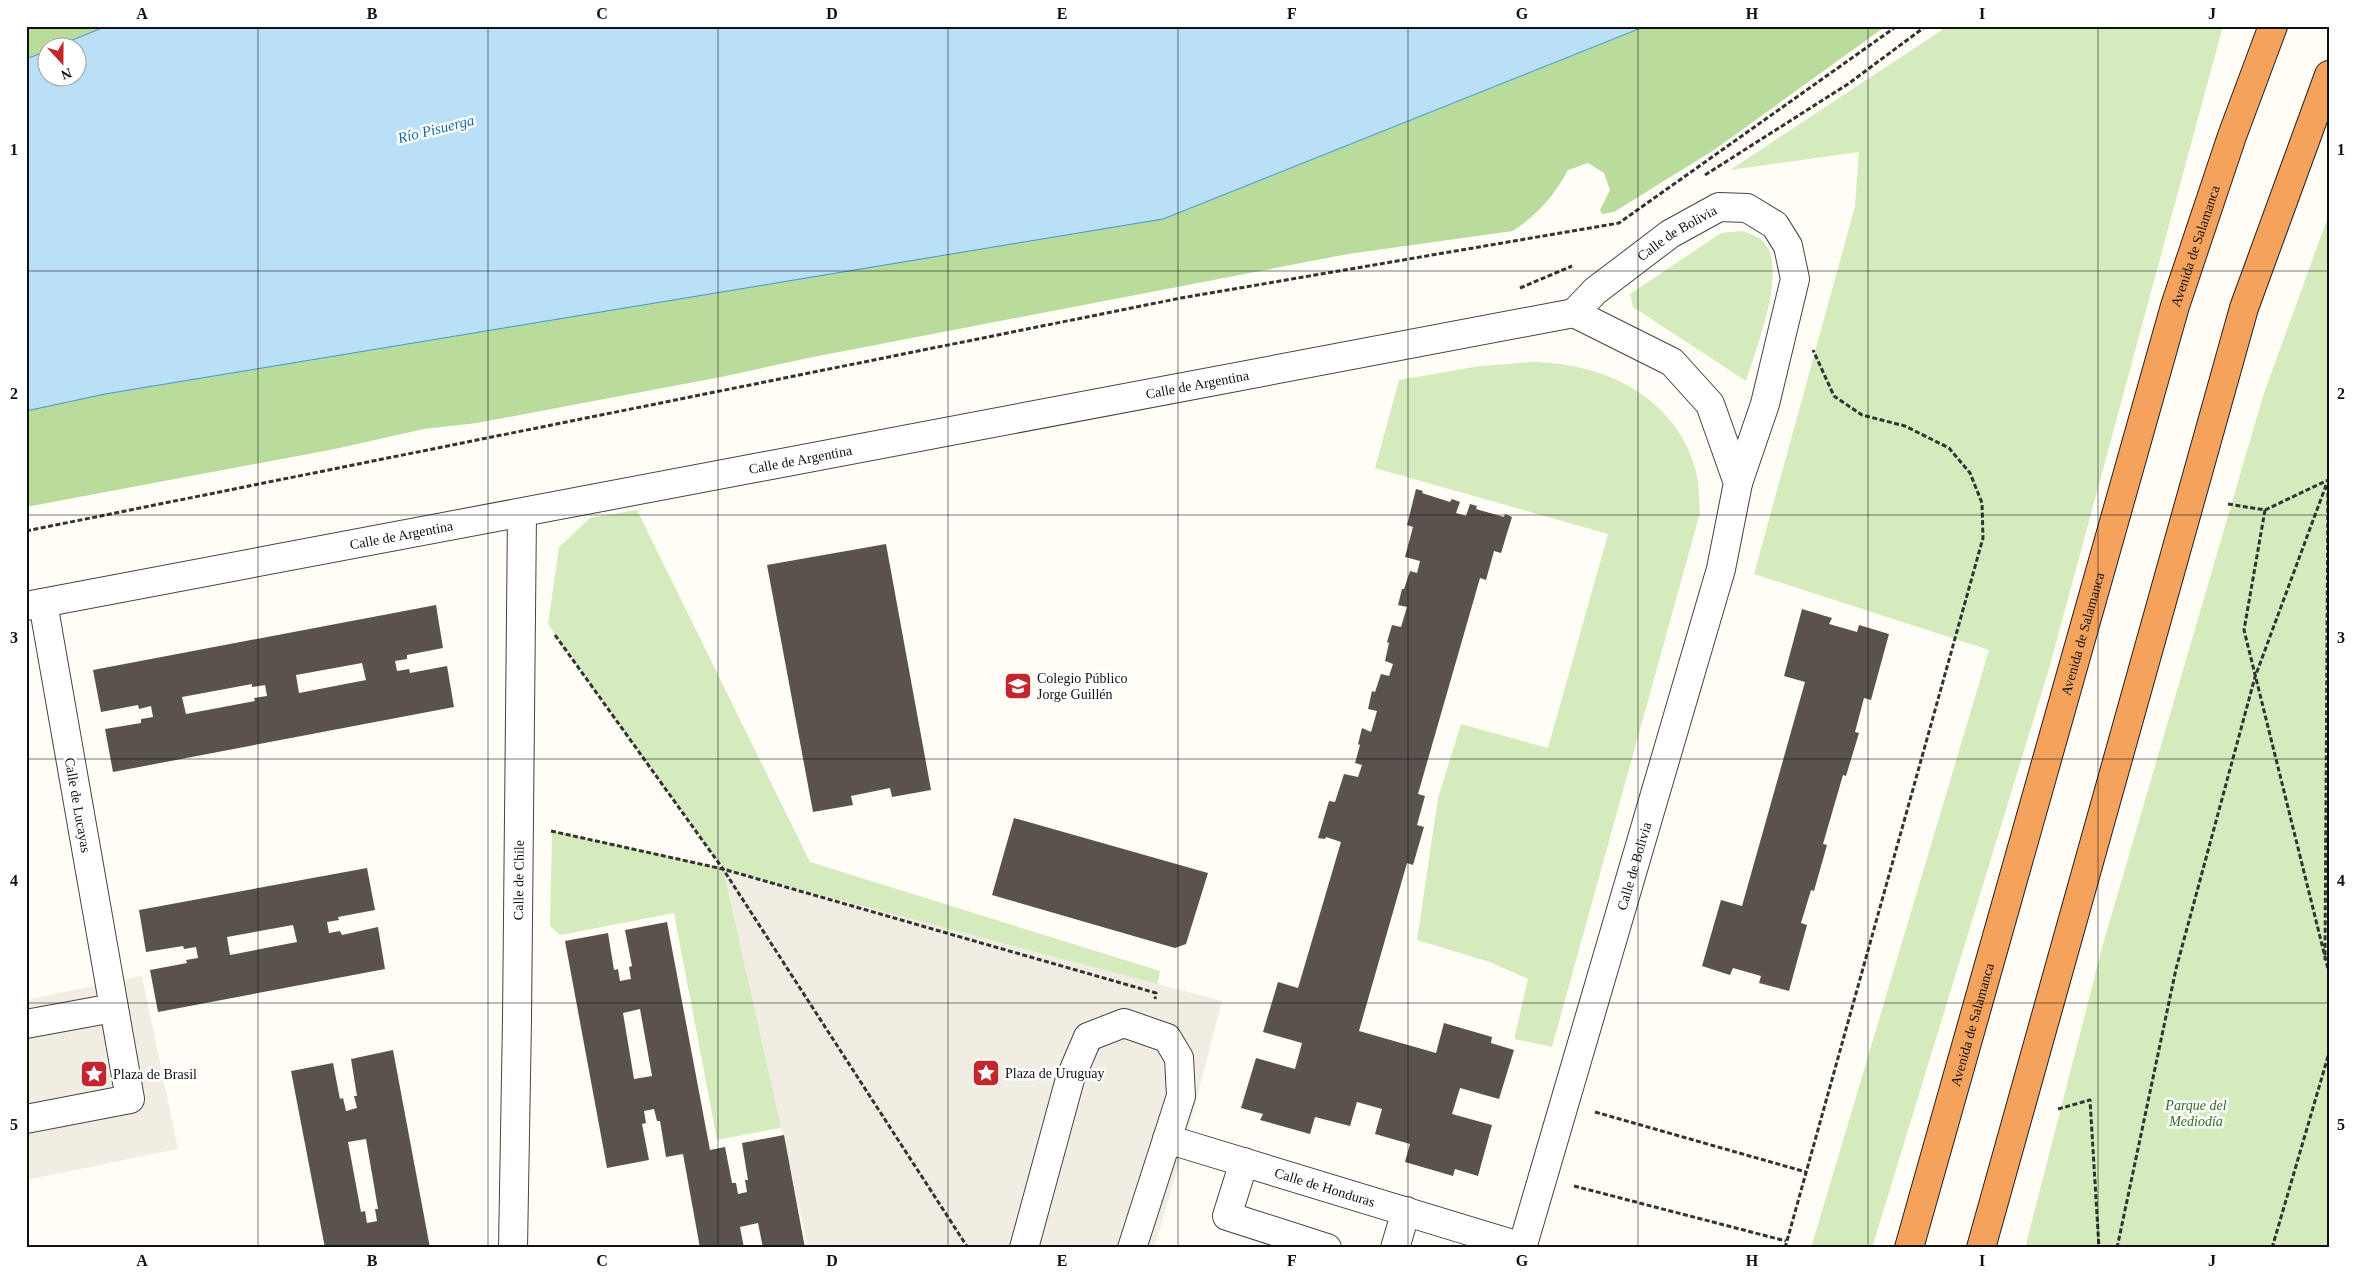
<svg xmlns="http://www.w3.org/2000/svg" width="2355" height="1274" viewBox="0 0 2355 1274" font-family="'Times New Roman',serif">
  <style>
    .green { fill: #d5ebbd }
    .forest { fill: #b9dc9c }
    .plaza { fill: #f1ede2 }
    .water { fill: #b9e0f7; stroke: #3f96cf }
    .building { fill: #5a524d; fill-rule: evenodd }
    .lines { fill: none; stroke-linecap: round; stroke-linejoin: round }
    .minor-casing { stroke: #444; stroke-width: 30 }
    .highway-casing { stroke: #222; stroke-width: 30 }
    .path { stroke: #333; stroke-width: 3; stroke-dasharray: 5 2.5; stroke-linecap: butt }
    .minor { stroke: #fff; stroke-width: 28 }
    .highway { stroke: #f5a25d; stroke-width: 28 }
    .grid { fill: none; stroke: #111; stroke-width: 1; stroke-opacity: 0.55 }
    .labels { text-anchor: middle; stroke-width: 5; stroke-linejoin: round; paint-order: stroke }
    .street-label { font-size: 14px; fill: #111; stroke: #fff }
    .poi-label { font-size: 14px; fill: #111; stroke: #fff; text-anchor: start }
    .park-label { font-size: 14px; font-style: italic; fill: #2f6b1f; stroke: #fff }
    .water-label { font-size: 15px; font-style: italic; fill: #1768a6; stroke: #fff }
    .neatline { fill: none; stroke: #111; stroke-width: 2 }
    .grid-label { font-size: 16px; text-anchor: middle; font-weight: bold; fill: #111 }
  </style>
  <rect width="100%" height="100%" fill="#fffdf5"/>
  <!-- green -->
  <path class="green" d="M1948,26h275l-174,643 -177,579h-61l178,-598 -235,-76 101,-368 4,-54 -129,18z
    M2329,214v1034h-304l78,-304 160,-548z
    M1742,231c6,2 16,5 21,10 26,27 -7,107 -17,140l-113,-74 -3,-13 91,-61z
    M1531,362c72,0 146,35 165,109 3,14 3,28 4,42l-148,534 -38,-8 14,-60 -38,-17 -73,-22 21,-142 23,-74 87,24 60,-214 -233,-66 24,-88 81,-14z
    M637,510l173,352 350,109 -4,22 -366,133 -73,14 -43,-227 -114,22 -10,-9 2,-95 171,37 -175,-244 11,-77 31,-29z"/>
  <!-- forest -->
  <path class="forest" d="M26,26h81l-52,21 -7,1 -1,3 -21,8z
    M1646,26h240l-172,124 -100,62 -12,2 -2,-4 10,-20 -6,-17 -16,-10 -20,7c-14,26 -30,44 -55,61l-165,23 -540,104 -82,18 -249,47 -53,6 -89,20 -309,58v-96l79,-17 1058,-175z"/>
  <!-- plaza -->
  <path class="plaza" d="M723,869l499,132 -37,143 -31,104h-346z
    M142,976l36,173 -152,31v-180z"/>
  <!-- water -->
  <path class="water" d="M107,26h1539l-483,193 -1058,175 -79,17v-352l21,-8 1,27h30v-30l-23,-1z"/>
  <!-- building -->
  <path class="building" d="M1416,489l7,2 -1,2 28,9 2,-3 8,3 -4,11 10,3 4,-12 7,2 -1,3 28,8 1,-3 7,3 -11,36 -7,-2 -8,29 -6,-2 -62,216 7,2 -8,29 7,2 -11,38 -6,-2 -48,168 77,22 8,-30 48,14 -1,6 23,7 -15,49 -39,-11 -8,26 40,11 -14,51 -23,-7 -2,7 -48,-14 5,-18 -35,-10 7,-25 -25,-7 -7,24 -35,-9 -5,17 -50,-14 3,-6 -22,-6 15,-50 39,11 7,-26 -39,-11 15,-50 20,6 43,-146 -15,-5 -1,2 -7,-1 11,-37 6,1 9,-28 14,3 4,-12 -7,-2 5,-18 -2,-1 4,-16 9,4 6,-21 -9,-2 4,-18 3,1 6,-18 8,2 4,-12 -8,-3 4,-18 -2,-1 5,-17 9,2 6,-20 -9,-2 4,-16h2l6,-18 7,2 3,-12 -15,-4 8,-30 -6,-2z
    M886,544l45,246 -39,7 -2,-9 -39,8 2,9 -40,7 -46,-247z
    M436,605l7,43 -36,7v4l-12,2 2,10 12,-2 1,4 37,-7 7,41 -341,65 -8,-43 36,-6v-4l12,-2 -2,-11 -12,3 -1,-4 -37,7 -8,-42zM362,663l4,17 -67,13 -3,-18zM252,684v3l13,-2 2,11 -13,2 1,3 -69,13 -4,-17z
    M1802,609l30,9 -3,6 28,8 2,-7 30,9 -18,66 -7,-2 -9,34 4,1 -13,43 -3,-1 -20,69 4,1 -13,46 -3,-1 -10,33 6,2 -18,66 -30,-8 2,-7 -28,-8 -3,7 -28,-9 19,-66 21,6 63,-224 -21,-6z
    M1014,818l194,55 -22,71 -11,4 -183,-53z
    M367,868l8,42 -37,7 1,3 -12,2 2,11 11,-2 2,4 36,-8 7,42 -227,43 -8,-42 37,-7 -1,-3 12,-2 -2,-11 -12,2 -1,-3 -37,6 -7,-42zM293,925l4,17 -67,13 -3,-18z
    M667,922l43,228 15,-3 7,36h4l2,11 9,-2 -2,-12h3l-6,-37 42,-8 21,113h-42l-5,-25 -18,4 4,21h-44l-17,-94 -17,3 -6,-36h-3l-3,-12 -10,2 2,12 -4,1 7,36 -42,8 -42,-227 43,-8 6,37 4,-1 2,12 11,-2 -2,-12 3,-1 -7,-36zM640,1009l12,67 -18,3 -11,-66z
    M393,1050l37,198h-105l-34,-177 42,-8 7,36 3,-1 3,13 11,-3 -3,-12h3l-6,-37zM366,1139l12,70h-3l2,12 -10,2 -2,-12 -4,1 -13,-70z"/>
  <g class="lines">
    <!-- minor casing -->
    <g class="minor-casing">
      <g id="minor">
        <path id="s1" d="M1574,313l21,-22 75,-57 49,-27 28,1 28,17 13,21 7,33 -30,125 -27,79"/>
        <path id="s2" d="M26,606l1548,-293"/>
        <path d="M26,1024l87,-16"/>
        <path d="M26,1119l104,-20 -87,-496"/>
        <path id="s3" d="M1167,1139l355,108"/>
        <path d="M1244,1162l-17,54 100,32"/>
        <path id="s4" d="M513,1248l4,-229 5,-506"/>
        <path d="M1024,1248l46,-169 18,-42 36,-14 43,15 12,20 2,38 -49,152"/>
        <path d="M1395,1248l11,-37"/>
        <path id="s5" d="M1522,1248l199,-679 17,-86 -28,-79 -38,-42 -98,-49"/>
      </g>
    </g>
    <!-- highway casing -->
    <g class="highway-casing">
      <g id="highway">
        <path id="s6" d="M1909,1248l266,-942 57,-170 41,-110"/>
        <path d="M1981,1248l263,-940 85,-233"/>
      </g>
    </g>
    <!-- path -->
    <path class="path" d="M1705,175l143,-91 78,-58
      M1520,288l52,-22
      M2228,504l37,6 -21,120 85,343
      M2265,510l63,-30 -3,480
      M26,531l1155,-233 438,-75 278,-197
      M555,635l168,234 245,379
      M551,831l172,38 433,124 -1,6
      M2058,1109l32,-9 9,148
      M1595,1112l211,60
      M1574,1186l212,55
      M1785,1248l198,-710 -1,-35 -12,-30 -21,-25 -44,-22 -43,-11 -28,-19 -21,-46
      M2117,1248l59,-279 79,-292 73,-197
      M2272,1248l57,-195"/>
    <!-- minor -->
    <use href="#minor" class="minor"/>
    <!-- highway -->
    <use href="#highway" class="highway"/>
  </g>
  <!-- grid -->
  <path class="grid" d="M258,26v1222M488,26v1222M718,26v1222M948,26v1222M1178,26v1222M1408,26v1222M1638,26v1222M1868,26v1222M2098,26v1222M26,271h2303M26,515h2303M26,759h2303M26,1003h2303"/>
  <!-- icons -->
  <defs>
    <g id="school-square" transform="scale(1.4375)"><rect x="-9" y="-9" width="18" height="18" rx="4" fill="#c4262e" stroke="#fff"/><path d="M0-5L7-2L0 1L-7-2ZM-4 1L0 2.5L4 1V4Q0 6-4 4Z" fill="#fff"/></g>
    <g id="sight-square" transform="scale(1.4375)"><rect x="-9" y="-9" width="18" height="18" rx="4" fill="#c4262e" stroke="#fff"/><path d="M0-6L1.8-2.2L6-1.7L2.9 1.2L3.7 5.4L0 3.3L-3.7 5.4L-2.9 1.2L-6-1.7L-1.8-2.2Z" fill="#fff"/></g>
  </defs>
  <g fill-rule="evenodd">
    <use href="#school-square" x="1018" y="686"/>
    <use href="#sight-square" x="986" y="1073"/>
    <use href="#sight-square" x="94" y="1074"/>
  </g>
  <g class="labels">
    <!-- street labels -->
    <g class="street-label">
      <text dy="5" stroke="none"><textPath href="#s1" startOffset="131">Calle de Bolivia</textPath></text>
      <text dy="5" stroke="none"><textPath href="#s6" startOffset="1042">Avenida de Salamanca</textPath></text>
      <text dy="5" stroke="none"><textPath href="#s2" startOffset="1192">Calle de Argentina</textPath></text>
      <text dy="5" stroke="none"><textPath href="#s2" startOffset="788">Calle de Argentina</textPath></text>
      <text dy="5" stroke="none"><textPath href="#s2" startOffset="382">Calle de Argentina</textPath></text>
      <text dy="5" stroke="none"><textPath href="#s6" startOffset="638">Avenida de Salamanca</textPath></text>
      <text transform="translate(78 805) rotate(80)" y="5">Calle de Lucayas</text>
      <text dy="5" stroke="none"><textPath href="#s5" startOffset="398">Calle de Bolivia</textPath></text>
      <text dy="5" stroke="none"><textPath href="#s4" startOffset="368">Calle de Chile</textPath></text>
      <text dy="5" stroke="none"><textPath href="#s6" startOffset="232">Avenida de Salamanca</textPath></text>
      <text dy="5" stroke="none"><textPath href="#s3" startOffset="165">Calle de Honduras</textPath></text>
    </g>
    <!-- poi labels -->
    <g class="poi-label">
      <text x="1037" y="683">Colegio Público<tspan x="1037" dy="16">Jorge Guillén</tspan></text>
      <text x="1005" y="1078">Plaza de Uruguay</text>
      <text x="113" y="1079">Plaza de Brasil</text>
    </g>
    <!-- park labels -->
    <g class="park-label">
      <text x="2196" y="1110">Parque del<tspan x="2196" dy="16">Mediodía</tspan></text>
    </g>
    <!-- water labels -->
    <g class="water-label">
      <text transform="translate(436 129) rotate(-14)" y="5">Río Pisuerga</text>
    </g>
  </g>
  <!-- border -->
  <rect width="2355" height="1274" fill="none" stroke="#ffffff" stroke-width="55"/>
  <!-- north arrow -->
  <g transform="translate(62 62) rotate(159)"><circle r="24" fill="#ffffff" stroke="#a0a0a0"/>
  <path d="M0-4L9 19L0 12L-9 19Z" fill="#c4262e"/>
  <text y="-8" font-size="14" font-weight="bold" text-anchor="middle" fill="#111111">N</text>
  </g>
  <rect x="28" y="28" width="2300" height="1218" class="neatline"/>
  <g class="grid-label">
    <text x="142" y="19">A</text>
    <text x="372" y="19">B</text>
    <text x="602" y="19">C</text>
    <text x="832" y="19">D</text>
    <text x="1062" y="19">E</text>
    <text x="1292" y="19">F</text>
    <text x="1522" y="19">G</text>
    <text x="1752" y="19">H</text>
    <text x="1982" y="19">I</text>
    <text x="2212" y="19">J</text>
    <text x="14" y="155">1</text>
    <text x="2341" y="155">1</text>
    <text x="14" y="399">2</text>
    <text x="2341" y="399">2</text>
    <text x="14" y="643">3</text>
    <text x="2341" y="643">3</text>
    <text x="14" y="886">4</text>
    <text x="2341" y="886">4</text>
    <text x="14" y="1130">5</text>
    <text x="2341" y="1130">5</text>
    <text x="142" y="1266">A</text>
    <text x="372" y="1266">B</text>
    <text x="602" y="1266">C</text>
    <text x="832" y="1266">D</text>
    <text x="1062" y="1266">E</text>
    <text x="1292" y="1266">F</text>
    <text x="1522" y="1266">G</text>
    <text x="1752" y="1266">H</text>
    <text x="1982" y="1266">I</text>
    <text x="2212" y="1266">J</text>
  </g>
</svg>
